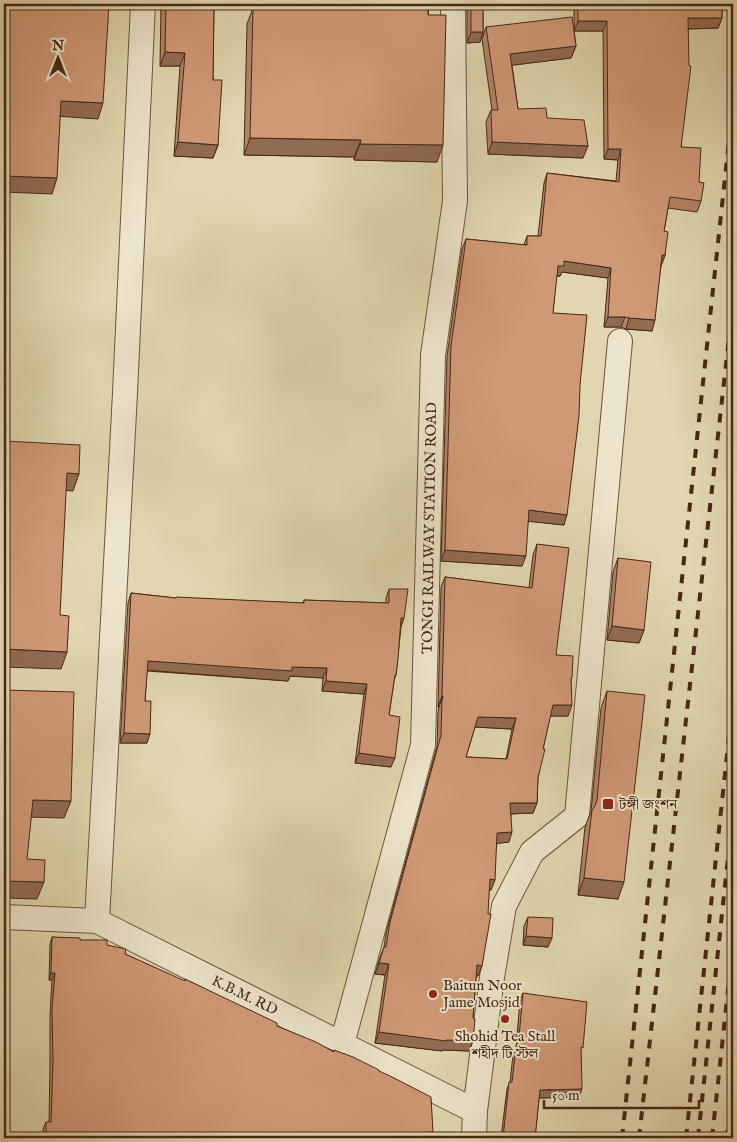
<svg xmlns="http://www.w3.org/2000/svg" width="737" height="1142" viewBox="0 0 737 1142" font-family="'IM FELL English','Noto Serif Bengali',serif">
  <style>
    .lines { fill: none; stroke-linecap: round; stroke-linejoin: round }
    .minor-casing { stroke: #6e543c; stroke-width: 26 }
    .minor { stroke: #ece4cb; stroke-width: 24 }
    .rail { stroke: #482816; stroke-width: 4; stroke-dasharray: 9 9; stroke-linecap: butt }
    .wall { fill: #b38465; stroke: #482816; fill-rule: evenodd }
    .shaded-wall { fill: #926b53; stroke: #482816 }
    .building { fill: #d09976; stroke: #482816; fill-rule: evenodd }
    .poi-dot { fill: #8f2418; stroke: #ece4cb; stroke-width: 2 }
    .labels { text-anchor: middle; stroke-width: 4; stroke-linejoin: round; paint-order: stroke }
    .street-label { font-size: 15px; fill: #482816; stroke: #ece4cb }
    .poi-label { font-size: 15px; fill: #482816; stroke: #ece4cb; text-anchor: start }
  </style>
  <rect width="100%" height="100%" fill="#e1d6af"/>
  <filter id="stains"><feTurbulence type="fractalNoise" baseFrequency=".004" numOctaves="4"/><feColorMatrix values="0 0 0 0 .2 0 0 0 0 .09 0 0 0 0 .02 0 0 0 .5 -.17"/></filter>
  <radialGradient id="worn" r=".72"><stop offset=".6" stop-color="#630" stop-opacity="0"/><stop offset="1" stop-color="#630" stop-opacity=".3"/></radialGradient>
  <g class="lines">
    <!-- minor casing -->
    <g class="minor-casing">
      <path id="minor" d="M4,917l93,4 378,190
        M97,921l28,-528 18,-389
        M342,1044l81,-299 10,-390 22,-154 -2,-197
        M474,1138l1,-27 17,-134 12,-71 28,-54 45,-36 43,-475"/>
    </g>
    <!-- minor -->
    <use href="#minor" class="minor"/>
    <!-- rail -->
    <path class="rail" d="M622,1138l111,-1035
      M639,1138l94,-836
      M686,1138l47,-439
      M698,1138l35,-327
      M712,1138l21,-194
      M727,1138l6,-54"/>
  </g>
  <!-- wall -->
  <path class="wall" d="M161,4h53l-1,76 5,65 -5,13 -39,-2 6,-90h-20z
    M253,4h175l9,158 -83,-2v-3l-110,-2 3,-131 6,-16z
    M467,4h16v28l-3,10 -13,1z
    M574,4h148v14l-4,10 -30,1 -7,118 18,35 2,19 -4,11 -29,-4 -4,23 1,24 -4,11 -9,65 -26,-2 -5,-2h-17l4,-49 -46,-6 -2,4h-4l-3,37 11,212 -36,-4 -6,45 -81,-5 6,-205 15,-107 4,-10 58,6 3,-9h11l6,-53 3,-10 69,8 2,-21 -14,-1 -1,-128h-29l2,15 -5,12 -59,7 6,44 29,9 36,40 -95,-4 -2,-32 5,-12h1l-10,-71 4,-12 88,4z
    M537,544l19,111 15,27 -3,34h-18l-7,33 -5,29 -1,25 -4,10 -22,1 -2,28 -12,1 -6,47h-2l-7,76 -4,10h-2l-3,42v23l-4,10 -27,-1v1l-67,-8 10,-68 -10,-1 5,-17 4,-10 2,-14 51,-187 1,-34 1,-5h-1l3,-120 4,-10 84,11 4,-33zM475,727l37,2 -6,30 -40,-2z
    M618,558l26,72 -5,13 -32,-3 6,-68z
    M389,589l12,38 -5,48 -2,6 -5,34 2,52 -36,-4 9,-69 -42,-3 1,-13 -33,-2 -2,5 -141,-10 -2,30 2,42h-27l8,-140 3,-10 44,5 128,5 1,-3 82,3v-5z
    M607,691l11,208 -40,-4 7,-68 6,-16 10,-103z
    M528,917l20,30 -25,-2 1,-19z
    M52,937l28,3 27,5 18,9 152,72 102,45 52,67h-388v-9l3,-7h3l1,-55v-52l2,-35h-3l1,-36z
    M523,993l58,60 -2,44 -40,1 -4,40h-34l6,-49 3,-7 3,-27 3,-7 4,-48z"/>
  <!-- shaded-wall -->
  <path class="shaded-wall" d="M688,18h34l-4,10 -33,1z
    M578,21h29l-4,10h-29z
    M471,32h12l-3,10 -13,1z
    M576,46l-5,12 -65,8 4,-12z
    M165,52l20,1 -5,13h-20z
    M61,101l42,2 -5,16 -43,-3z
    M250,138l111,2 -7,17 -110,-2z
    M178,142l40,3 -5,13 -39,-2z
    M492,142l96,4 -5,12 -95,-4z
    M360,144l83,1 -6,17 -83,-2z
    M608,149h13l-3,11 -14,-1z
    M4,176l53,2 -5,16 -48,-2z
    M662,255h3l-4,11 -3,-1z
    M564,261l47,7 -3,10 -46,-6 -2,4h-6l4,-10z
    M608,317h17l-4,10h-17z
    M629,318l26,2 -3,11 -26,-2z
    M67,473l12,1 -6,17 -13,-1z
    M529,510l38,5 -3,10 -39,-4z
    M445,550l81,6 -4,10 -81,-5z
    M401,618h3l-3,9h-4z
    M612,626l32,4 -5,13 -32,-3z
    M4,649l63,3 -6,17 -57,-2z
    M148,661l144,6 35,1 -4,10 -33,-2 -2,5 -144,-11z
    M326,681l41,3 -3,10 -42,-3z
    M442,696h1l-4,11h-1z
    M553,705h19l-4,11h-19z
    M478,717l38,1 -4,11 -38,-2z
    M124,733l26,1 -3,9h-27z
    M359,753l36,5 -4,9 -36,-4z
    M33,800l38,1 -7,17 -37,-1z
    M510,803h27l-4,10 -27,1z
    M512,832l-3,10 -16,2 4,-11z
    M584,878l40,4 -6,17 -40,-4z
    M490,879l5,1 -4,10h-5z
    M4,881l40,1 -7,17 -33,-1z
    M526,936l26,2 -4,9 -25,-2z
    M379,963l10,1 -4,11 -10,-1z
    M477,965l5,1 -4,10h-5z
    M51,973h4l-3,7h-3z
    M379,1032l94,9 -4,10 -27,-1v1l-67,-8z
    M582,1089l-3,8 -42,1 3,-8z
    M433,1132l-2,6h-91z
    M231,1136h37l-1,2h-37z"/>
  <!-- building -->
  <path class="building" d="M4,4h105l-6,99 -42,-2 -4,77 -53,-2z
    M166,4h48l-1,76h9l-4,65 -40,-3 7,-89 -20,-1z
    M259,4h169v11h18l-3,130 -83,-1 1,-4 -111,-2 3,-130h6z
    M471,4h12v28h-12z
    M578,4h144v14h-34l1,48h2l-10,81 20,1 -2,34 5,1 -3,18 -31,-4 -6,34 4,1 -3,23h-3l-7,65 -26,-2 -4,-1h-17l3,-49 -47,-7v5h-6l-5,47 34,2 -7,70 -1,31 -12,99 -38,-5 -3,46 -81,-6 6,-204 15,-107 61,6v-9h14l6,-63 72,9 2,-33h-13l-1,-128h-29z
    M572,17l4,29 -66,8 8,55 28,-1 1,10 37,2 4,26 -96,-4 -1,-32h7l-12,-83z
    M4,441l76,4 -1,29 -12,-1 -7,142 9,1 -2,36 -63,-3z
    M537,544l32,4 -13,107 17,1 -1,22h-1l1,27h-19l-10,44h2l-7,29 -1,25h-27l2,29 -15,1 -2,47 -5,-1 -2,35h3l-9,52 -5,-1 -4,53 2,1 -2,22 -27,-1v1l-67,-9 10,-68 -10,-1 5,-16h2l4,-25 51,-187 1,-34 1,-5h-1l3,-119 87,11zM478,717l38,1 -9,41 -41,-2z
    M618,558l33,4 -7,68 -32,-4z
    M389,589h19l-4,29h-3l-3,41 -2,16h-1l-6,40 11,2 -5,41 -36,-5 8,-69 -41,-3 1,-13 -35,-1v4l-144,-10 -3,40h6l-1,33 -26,-1 7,-140 45,5v-1l128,6v-3l85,3z
    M4,690l70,2 -3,109 -38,-1 -6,59 18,1 -1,22 -40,-1z
    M607,691l38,4 -21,187 -40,-4 8,-68 3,-4 2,-6z
    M528,917l25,1 -1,20 -26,-2z
    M52,937l28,1v2h27v5l19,4 -1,5 60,27v-2l92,44v3l39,16 18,10v-2l19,7 26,13v1l11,5 41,21 2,35 -93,6h-72v-2h-37v2h-185v-16h5l2,-62 -1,-51 3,-36h-4z
    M523,993l64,9 -4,46 -2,-1 1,42 -42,1 -5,48h-32l6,-56h3l4,-34h2z"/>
  <!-- markers -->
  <g class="poi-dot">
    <rect x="602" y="798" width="12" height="12" rx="2.5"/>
    <circle cx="433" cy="994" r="5"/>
    <circle cx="505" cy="1019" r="5"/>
  </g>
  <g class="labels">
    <!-- street labels -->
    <g class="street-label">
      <text transform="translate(429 528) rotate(-89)" y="5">TONGI RAILWAY STATION ROAD</text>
      <text transform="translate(245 995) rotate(26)" y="5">K.B.M. RD</text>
    </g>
    <!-- poi labels -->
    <g class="poi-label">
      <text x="619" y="809">টঙ্গী জংশন</text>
      <text x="443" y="990">Baitun Noor<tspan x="443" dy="17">Jame Mosjid</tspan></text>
      <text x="505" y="1041" text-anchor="middle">Shohid Tea Stall<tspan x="505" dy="17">শহীদ টি স্টল</tspan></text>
    </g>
  </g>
  <!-- margin -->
  <rect width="737" height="1142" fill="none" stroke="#e1d6af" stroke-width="20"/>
  <rect x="5" y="5" width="727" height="1132" fill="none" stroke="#482816" stroke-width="2.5"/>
  <rect x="10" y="10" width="717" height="1122" fill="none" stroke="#482816"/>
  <!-- north arrow -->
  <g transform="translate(58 58)" stroke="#ece4cb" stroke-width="4" paint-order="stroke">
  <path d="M0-4L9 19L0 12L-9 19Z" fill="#482816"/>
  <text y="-8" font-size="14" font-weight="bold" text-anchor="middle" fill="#482816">N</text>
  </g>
  <!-- scale -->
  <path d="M544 1100v8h155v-8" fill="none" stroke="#482816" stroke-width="2.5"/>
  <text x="552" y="1100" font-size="15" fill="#482816" stroke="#ece4cb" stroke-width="4" paint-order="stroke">50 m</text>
  <rect width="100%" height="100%" filter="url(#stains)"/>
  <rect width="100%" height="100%" fill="url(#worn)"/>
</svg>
